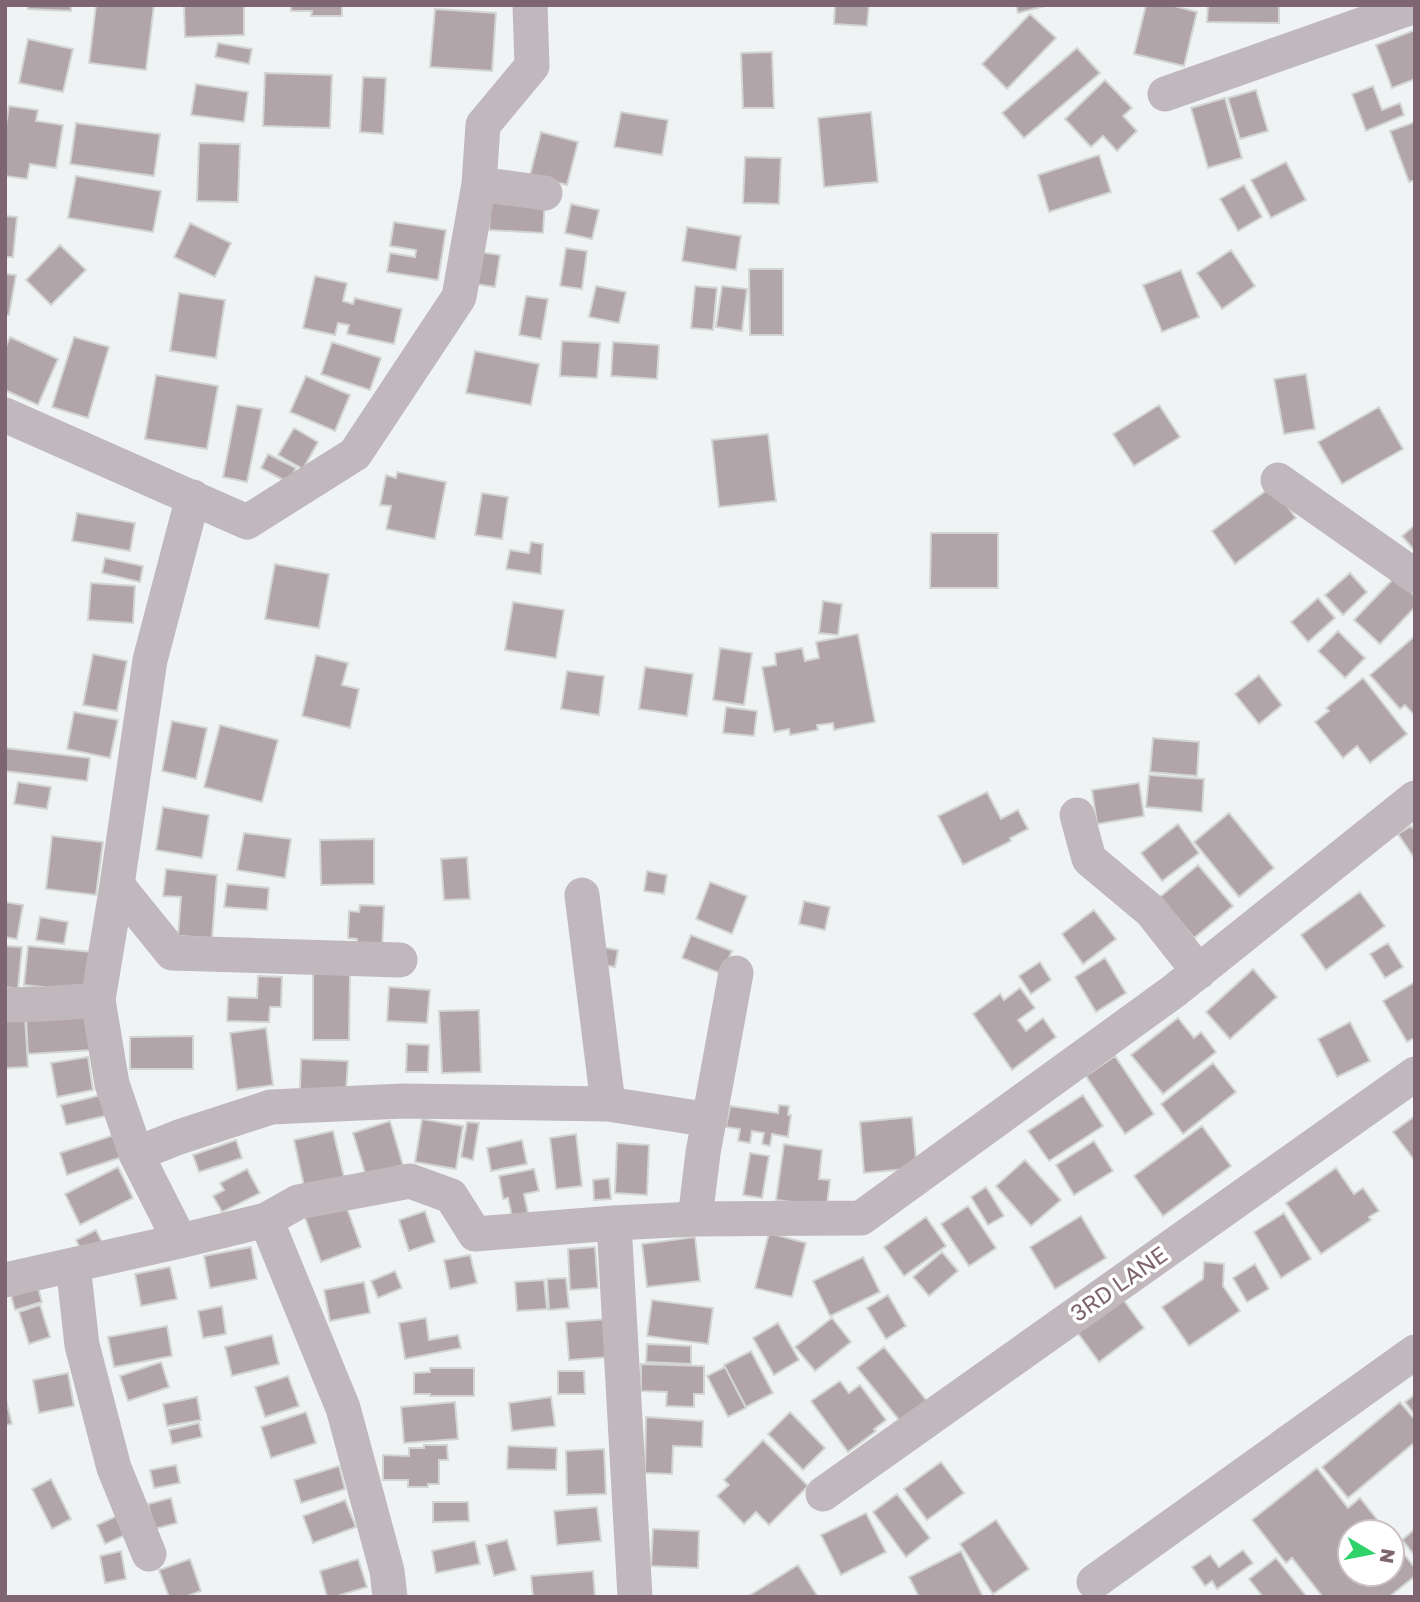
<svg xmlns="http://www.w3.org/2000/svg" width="1420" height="1602" viewBox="0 0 1420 1602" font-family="'Golos Text',sans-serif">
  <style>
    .building { fill: #b1a5aa; stroke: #d3d5d5; stroke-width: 2 }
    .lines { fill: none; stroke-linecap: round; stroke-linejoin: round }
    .minor { stroke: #c0b8bc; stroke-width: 35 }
    .labels { text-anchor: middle; stroke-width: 7; stroke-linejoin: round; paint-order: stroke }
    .street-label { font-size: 23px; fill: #7f6570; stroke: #fff }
  </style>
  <rect width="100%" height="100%" fill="#f0f3f4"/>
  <!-- building -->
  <path class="building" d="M28,5h43v6l-43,-2z
    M96,5h58l-8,65 -57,-7z
    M184,5h60v30l-59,2z
    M291,5h51v11h-31l1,-5h-21z
    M835,5h34l-2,21 -33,-2z
    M1016,5h33l-31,8z
    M1146,5h25l26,7 -13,54 -50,-12z
    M1208,5h71v18l-72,-1z
    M435,9l61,4 -4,58 -62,-4z
    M1030,14l26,24 -49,51 -25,-25z
    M1415,30v49l-23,9 -16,-43z
    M28,39l45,10 -10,43 -44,-9z
    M218,43l34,6 -3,15 -34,-7z
    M1077,48l23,25 -76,65 -22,-25z
    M772,52l2,56h-31l-2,-55z
    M265,73l67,2 -2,53 -67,-2z
    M363,77l23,1 -3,56 -23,-2z
    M1105,80l27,28 -9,8 14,15 -20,20 -14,-15 -12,11 -26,-28z
    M196,84l52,8 -4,30 -53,-7z
    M1373,86l9,24 18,-7 4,12 -38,16 -14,-37z
    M1256,90l12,41 -28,8 -12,-41z
    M1225,98l17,60 -34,10 -17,-60z
    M9,106l29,4 -2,11 27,4 -7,43 -26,-4 -3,15 -22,-3v-45z
    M621,112l47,8 -6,35 -48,-8z
    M871,112l7,70 -54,5 -6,-69z
    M1415,122v58l-6,2 -19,-51z
    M76,123l84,11 -6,42 -84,-12z
    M541,132l37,10 -11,43 -37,-10z
    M199,143l41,1 -2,58 -41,-1z
    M1099,155l12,37 -62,20 -11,-37z
    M745,157l36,1 -2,46 -36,-1z
    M1286,162l20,38 -35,18 -20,-38z
    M76,176l85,15 -8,41 -85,-14z
    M1244,185l18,32 -24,14 -18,-32z
    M491,197l54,3 -2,33 -54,-3z
    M571,204l28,6 -7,29 -27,-6z
    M5,216l12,1 -4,40h-8z
    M394,222l52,8 -8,50 -51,-8 3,-19 25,4 1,-7 -26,-4z
    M190,223l41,20 -16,34 -41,-20z
    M687,227l54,9 -5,34 -54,-9z
    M60,245l26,25 -35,35 -25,-25z
    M566,248l21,3 -5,38 -22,-3z
    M1231,250l24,36 -33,23 -25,-36z
    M479,252l21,3 -5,32 -20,-3z
    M749,269h34v66h-33z
    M1181,270l18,47 -37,15 -19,-47z
    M5,274l11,1 -7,40h-4z
    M315,276l32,7 -4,18 10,3 2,-6 47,11 -8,35 -47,-10 2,-9 -11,-2 -3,12 -32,-7z
    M596,286l30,6 -7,31 -30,-6z
    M695,286l22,2 -4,42 -22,-2z
    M722,286l25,3 -5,42 -26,-4z
    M179,293l46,7 -9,58 -46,-7z
    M526,296l22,3 -7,40 -22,-4z
    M10,337l48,22 -20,46 -33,-15v-42z
    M74,337l35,10 -21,71 -36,-11z
    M562,341l38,2 -3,35 -37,-2z
    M332,342l49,16 -11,32 -49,-16z
    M613,342l46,3 -2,34 -46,-3z
    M475,351l64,13 -8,41 -65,-12z
    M1306,374l9,55 -31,5 -10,-55z
    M156,375l62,11 -11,63 -62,-10z
    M306,376l44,19 -15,36 -45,-19z
    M237,405l25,4 -15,73 -24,-5z
    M1159,405l21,32 -46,29 -21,-32z
    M1379,407l24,42 -61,35 -24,-42z
    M294,428l24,14 -15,27 -25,-14z
    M768,434l8,67 -57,6 -7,-67z
    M268,454l28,14 -7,15 -28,-15z
    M397,472l49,10 -11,57 -49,-10 5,-23 -11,-1 6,-30 10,3z
    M1272,486l24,32 -61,46 -23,-33z
    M482,493l26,4 -6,42 -27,-4z
    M77,513l58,10 -5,28 -58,-10z
    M1415,525v26l-13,-15z
    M931,533h67v55h-68z
    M531,542l12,2 -2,30 -35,-5 4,-19 19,3z
    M105,558l38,8 -3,16 -38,-9z
    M275,564l54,10 -10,54 -54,-9z
    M1350,573l17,19 -24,23 -18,-20z
    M1395,577l20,19v11l-35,37 -26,-24z
    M91,583l44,3 -2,37 -45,-3z
    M1318,598l17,20 -27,24 -17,-20z
    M823,601l19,3 -4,31 -19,-2z
    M513,602l51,8 -8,48 -51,-8z
    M1338,631l27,27 -20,20 -27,-27z
    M858,634l17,88 -41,8 -1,-7 -16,2 1,5 -28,5 -1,-6 -15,3 -12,-65 14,-2 -1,-12 27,-5 3,13 14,-3 -3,-16z
    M1415,636v80l-10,-11 -5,4 -30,-34z
    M720,648l32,5 -8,52 -31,-5z
    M93,654l34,7 -10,50 -34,-6z
    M316,655l32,8 -6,22 17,4 -9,39 -48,-12z
    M645,667l48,7 -6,42 -48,-7z
    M567,671l37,5 -5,39 -38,-6z
    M1259,675l23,30 -23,19 -24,-30z
    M1363,678l44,56 -37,29 -13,-17 -14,12 -28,-36 14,-11 -3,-3z
    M726,707l31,4 -3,25 -31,-3z
    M74,712l44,8 -8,38 -43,-9z
    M172,721l35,7 -11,51 -34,-8z
    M220,725l58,15 -16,62 -58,-15z
    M1153,738l46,4 -2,34 -47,-4z
    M5,748l85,10 -3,23 -82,-10z
    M1149,775l55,4 -2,33 -56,-5z
    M18,782l33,5 -4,22 -33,-5z
    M1139,783l5,33 -47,8 -5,-34z
    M987,792l14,27 17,-9 10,19 -18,9 1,3 -48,24 -25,-49z
    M163,807l46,8 -7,43 -46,-8z
    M1229,813l45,55 -35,29 -45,-55z
    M1178,824l21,29 -37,28 -21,-28z
    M1411,826l4,5v28l-17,-25z
    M244,833l47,6 -6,39 -48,-8z
    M52,836l51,6 -7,53 -50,-6z
    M374,839v45l-53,1 -1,-45z
    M467,857l3,42 -26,1 -3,-41z
    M1198,865l35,41 -39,32 -34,-41z
    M166,869l51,6 -5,63 -34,-2 3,-39 -18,-1z
    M647,871l20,4 -3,19 -20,-3z
    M710,882l37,14 -15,38 -36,-15z
    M227,884l42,4 -2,22 -43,-3z
    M1360,892l25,34 -59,44 -25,-35z
    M804,901l26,6 -5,23 -26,-6z
    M5,902l18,3 -6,34 -12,-2z
    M360,905l24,1 -2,44 -25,-1v-10l-9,-1 1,-27 10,1z
    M1094,910l22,29 -33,25 -21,-30z
    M40,917l28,5 -4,22 -28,-4z
    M691,935l41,16 -10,23 -40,-16z
    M1388,943l15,24 -18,11 -15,-24z
    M5,946l17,1 -4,42 -13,-2z
    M28,946l65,6 -4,40 -65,-7z
    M601,947l17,3 -3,17 -17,-3z
    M1105,958l21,35 -30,19 -21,-35z
    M1040,962l11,18 -20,14 -12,-18z
    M1253,969l24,28 -47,42 -24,-27z
    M313,973h37l-1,67h-36z
    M258,976l24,1 -1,30h-11l-1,15 -42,-1 1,-24 29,1z
    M1415,982v56l-8,4 -24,-41z
    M389,987l41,3 -3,33 -40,-2z
    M1020,988l15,20 -17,12 8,11 17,-13 13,19 -44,33 -39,-56 27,-20 4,6z
    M479,1010l2,62 -39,1 -3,-62z
    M89,1013l3,37 -64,4 -2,-37z
    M25,1015l3,52 -23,1v-52z
    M1178,1018l16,20 7,-6 15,20 -53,42 -32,-39z
    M1350,1022l20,39 -33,16 -19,-38z
    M266,1028l7,57 -36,5 -7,-57z
    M193,1036v33h-63v-32z
    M407,1044l22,1 -1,27h-22z
    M1115,1056l39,58 -29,20 -39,-58z
    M88,1057l5,33 -36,7 -6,-34z
    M301,1059l47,2 -2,30 -46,-2z
    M1213,1063l23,29 -53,42 -22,-30z
    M101,1095l4,21 -39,9 -5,-20z
    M1083,1095l20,31 -54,35 -21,-30z
    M779,1105l10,1 -1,9h3l-3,22 -16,-3 -2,12 -8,-2 2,-11 -12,-2 -2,12 -12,-2 2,-12 -14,-2 4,-21 48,7z
    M1415,1116v45l-22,-29z
    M912,1117l5,51 -53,5 -4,-51z
    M422,1119l41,7 -7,43 -41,-7z
    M390,1121l13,44 -37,11 -13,-43z
    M467,1122l12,1 -6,37 -12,-3z
    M1202,1126l29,40 -68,50 -29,-40z
    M333,1131l11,46 -40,9 -10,-46z
    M117,1134l8,22 -58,19 -7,-22z
    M576,1134l6,52 -26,3 -6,-51z
    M236,1140l6,18 -43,14 -6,-17z
    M522,1140l5,24 -36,7 -4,-23z
    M1094,1141l19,30 -39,24 -18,-30z
    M617,1143l32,2 -2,50 -32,-2z
    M784,1144l38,6 -3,29 11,1 -3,24 -11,1 -40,-5z
    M750,1153l19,3 -7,42 -19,-3z
    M1025,1160l36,40 -30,26 -35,-40z
    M118,1167l15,31 -53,27 -15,-31z
    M1336,1168l18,26 9,-6 16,23 -10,6 2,3 -50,34 -35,-51z
    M247,1169l13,24 -38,19 -9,-16 11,-6 -4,-7z
    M534,1169l5,22 -15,3 4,19 -16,3 -4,-18 -5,1 -4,-23z
    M609,1178l2,21 -17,1 -1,-20z
    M986,1187l18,29 -16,9 -17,-28z
    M343,1197l18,50 -40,15 -18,-50z
    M968,1206l28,42 -27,18 -28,-42z
    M425,1211l10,31 -26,9 -10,-31z
    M1284,1213l27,46 -30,19 -27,-46z
    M1081,1216l25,42 -51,31 -25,-42z
    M926,1217l20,29 -42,30 -20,-29z
    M96,1230l9,18 -20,10 -9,-18z
    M769,1233l37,10 -14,54 -37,-9z
    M695,1237l5,44 -53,6 -5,-43z
    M251,1247l6,32 -47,9 -6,-32z
    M595,1247l3,41 -28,2 -2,-41z
    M942,1252l16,19 -29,25 -16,-19z
    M470,1255l7,28 -27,6 -6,-29z
    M863,1257l17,35 -50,24 -17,-35z
    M1204,1262l20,2 -1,22 17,25 -51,35 -27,-39 41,-28z
    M1255,1264l14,25 -22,13 -14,-24z
    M170,1267l7,32 -36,7 -6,-32z
    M395,1271l7,17 -24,10 -7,-17z
    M566,1278l3,30 -20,2 -2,-31z
    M544,1280l3,29 -30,2 -2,-29z
    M364,1282l6,31 -40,8 -6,-31z
    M38,1288l4,14 -27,8 -4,-14z
    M888,1295l18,31 -20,13 -19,-31z
    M1122,1298l22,30 -45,34 -22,-30z
    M652,1300l61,8 -5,36 -61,-8z
    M40,1305l10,32 -21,7 -10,-32z
    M222,1306l4,28 -23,4 -5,-27z
    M426,1318l3,22 29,-5 3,13 -56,11 -6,-36z
    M832,1318l19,24 -36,29 -20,-24z
    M608,1319l2,38 -41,3 -3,-38z
    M778,1323l21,37 -25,15 -21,-37z
    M167,1326l5,30 -58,11 -6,-30z
    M272,1335l7,29 -47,12 -7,-29z
    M647,1344l44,2v18l-45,-2z
    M884,1347l46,58 -26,21 -47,-58z
    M751,1351l22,42 -27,14 -22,-42z
    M161,1362l8,25 -41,14 -8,-25z
    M641,1364l63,2v28h-10v13l-28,-1 1,-14 -26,-1z
    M725,1367l21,41 -18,9 -21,-41z
    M430,1368h44v28h-44v-2h-16v-21l16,-1z
    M558,1371h26l1,23h-27z
    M68,1373l6,33 -35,7 -6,-33z
    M288,1376l11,30 -34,11 -10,-30z
    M840,1381l9,12 11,-8 26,35 -12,9 2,2 -28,21 -37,-51z
    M1415,1395v20l-10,-13z
    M5,1396l7,28 -7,1z
    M197,1397l4,23 -34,6 -4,-22z
    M551,1397l4,29 -43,5 -3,-28z
    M455,1402l3,37 -54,4 -3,-36z
    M1400,1402l15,18v22l-67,56 -26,-31z
    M306,1412l10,31 -45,15 -10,-31z
    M790,1412l35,36 -22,22 -35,-36z
    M646,1417l57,4 -1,26 -29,-1 -1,28 -27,-1z
    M199,1423l3,14 -30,7 -3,-14z
    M763,1440l45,46 -39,39 -13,-13 -12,12 -27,-28 12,-11 -5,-5z
    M424,1445h23l1,15h-9v24h-11v3h-20v-7h-25v-25l26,1v-8h15z
    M508,1446l49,2 -1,22 -49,-1z
    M604,1449l2,45 -39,1 -1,-44z
    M941,1462l23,31 -37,27 -23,-31z
    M176,1465l4,18 -26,5 -4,-18z
    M339,1466l6,23 -44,14 -7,-23z
    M1317,1468l31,40 12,-10 27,34h-37v42h42v-35l23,29v8l-26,21h-66l-31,-39 -6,5 -34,-43z
    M51,1479l20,40 -19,10 -20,-40z
    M897,1494l33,44 -24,19 -33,-45z
    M171,1498l6,25 -23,6 -6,-25z
    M345,1500l11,27 -43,16 -10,-27z
    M433,1502h35l1,19 -36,1z
    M597,1507l4,34 -44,4 -3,-34z
    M866,1513l20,39 -45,23 -20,-40z
    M121,1514l9,19 -25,11 -8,-19z
    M996,1520l33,49 -36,25 -33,-50z
    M653,1529l46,2 -1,37 -47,-2z
    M1415,1529v27l-13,-16z
    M507,1540l9,30 -22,6 -8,-31z
    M475,1541l5,23 -44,9 -4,-22z
    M1243,1550l10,13 -36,26 -5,-8 -7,5 -13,-19 18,-12 9,12z
    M121,1551l5,28 -21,4 -5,-27z
    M961,1551l22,46h-64l-10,-20z
    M1276,1558l31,39h-44l-14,-18z
    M190,1559l11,32 -16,6h-16l-10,-27z
    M358,1559l9,28 -33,10h-7l-7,-26z
    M798,1565l20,32h-71z
    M593,1571l2,26h-62l-2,-21z"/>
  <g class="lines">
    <!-- minor -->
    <path class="minor" d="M1165,94l250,-88
      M479,184l66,9
      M5,415l242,107 108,-68 104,-157 20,-113 4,-59 49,-59 -2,-61
      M1278,480l137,96
      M1077,815l12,44 62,52 48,61
      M117,885l55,68 228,7
      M582,895l26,209
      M5,1005l39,-1 54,-4
      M136,1154l43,-17 92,-30 132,-6 205,3 102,16
      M695,1219l8,-66 33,-180
      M266,1220l77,188 44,163 3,26
      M614,1223l21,374
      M180,1241l-44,-87 -24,-70 -14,-84 19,-115 33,-225 43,-163
      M73,1265l9,80 32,123 35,86
      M5,1280l175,-39 86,-21 32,-18 112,-21 41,15 24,38 139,-11 81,-4 166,-1 313,-227 241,-193
      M823,1494l592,-420
      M1094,1582l321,-230"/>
  </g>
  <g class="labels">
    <!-- street labels -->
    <g class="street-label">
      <text transform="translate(1119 1284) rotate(-35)" y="8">3RD LANE</text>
    </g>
  </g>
  <!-- border -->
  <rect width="1420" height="1602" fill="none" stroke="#7f6570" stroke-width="14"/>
  <!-- north arrow -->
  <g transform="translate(1371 1553) rotate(100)"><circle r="33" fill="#ffffff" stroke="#ccc1c6" stroke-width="2"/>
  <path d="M0-5L12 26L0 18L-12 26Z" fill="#30d369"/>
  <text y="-10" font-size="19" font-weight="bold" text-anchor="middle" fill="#7f6570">N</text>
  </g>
</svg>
